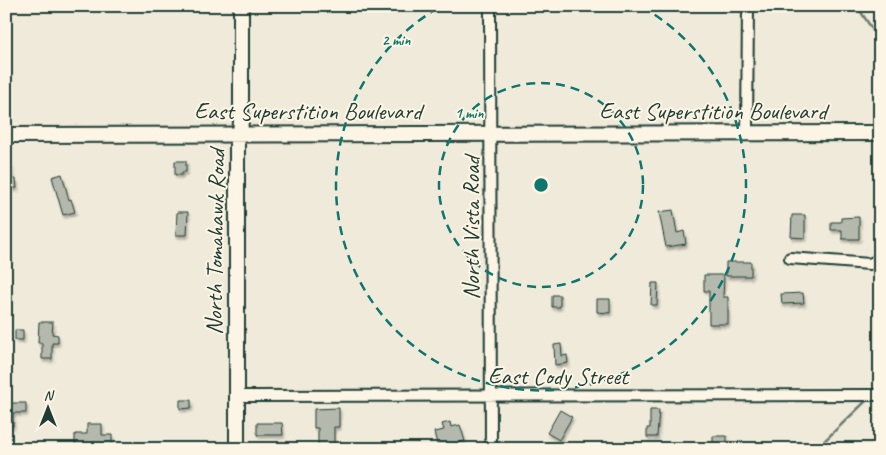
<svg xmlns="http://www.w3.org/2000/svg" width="886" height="455" font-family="Caveat,sans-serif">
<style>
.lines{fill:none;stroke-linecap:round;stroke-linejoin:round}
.stream{stroke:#6c7d71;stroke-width:2.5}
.building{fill:#b5b9ad;stroke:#1f3d34;filter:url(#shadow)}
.street-casing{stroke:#1f3d34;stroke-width:14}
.secondary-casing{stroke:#1f3d34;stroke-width:18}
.street{stroke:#fcf5e5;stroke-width:10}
.secondary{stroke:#fcf5e5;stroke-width:14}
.ring{fill:none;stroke:#0f766e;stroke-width:2.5;stroke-dasharray:9 6}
.labels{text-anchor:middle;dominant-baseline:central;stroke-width:4;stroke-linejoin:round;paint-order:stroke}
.street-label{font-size:24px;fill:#1f3d34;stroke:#fcf5e5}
.centre{fill:#0f766e;stroke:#fcf5e5;stroke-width:2.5}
.ring-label{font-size:15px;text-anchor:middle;font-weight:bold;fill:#0f766e;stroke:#fcf5e5;stroke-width:4;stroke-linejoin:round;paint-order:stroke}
</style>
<defs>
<filter id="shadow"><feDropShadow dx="1.5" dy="3" stdDeviation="1" flood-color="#0004"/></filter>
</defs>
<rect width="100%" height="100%" fill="#efeada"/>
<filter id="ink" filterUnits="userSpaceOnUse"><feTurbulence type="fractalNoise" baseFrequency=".02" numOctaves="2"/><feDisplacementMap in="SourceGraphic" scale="10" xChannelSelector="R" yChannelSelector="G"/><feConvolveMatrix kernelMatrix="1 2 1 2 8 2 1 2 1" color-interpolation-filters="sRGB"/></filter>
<g filter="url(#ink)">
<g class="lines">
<path class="stream" d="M 857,6 L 880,41
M 816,449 L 868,399"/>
</g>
<path class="building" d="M 175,161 L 186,161 L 186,172 L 182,172 L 182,175 L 175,175 Z
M 11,165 L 12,179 L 16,179 L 17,188 L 6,189 L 6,166 Z
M 62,174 L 69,200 L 71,199 L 75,212 L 63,215 L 52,177 Z
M 673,210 L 677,233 L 684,231 L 686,244 L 666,247 L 659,212 Z
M 177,212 L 188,212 L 187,235 L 176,235 Z
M 792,215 L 805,215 L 805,238 L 791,237 Z
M 859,217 L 859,239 L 842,239 L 842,230 L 831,230 L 831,222 L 841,222 L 841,218 Z
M 726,262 L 751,262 L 751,276 L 726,276 Z
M 704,275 L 724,275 L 723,297 L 728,297 L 728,324 L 709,324 L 709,291 L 704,291 Z
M 652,283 L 658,283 L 657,305 L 651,305 Z
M 803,293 L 804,303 L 782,304 L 781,294 Z
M 552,295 L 560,295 L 560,307 L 552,307 Z
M 597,299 L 610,299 L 610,313 L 597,312 Z
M 39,322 L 53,322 L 52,334 L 58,335 L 58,343 L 52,343 L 52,359 L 42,359 L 42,343 L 38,343 Z
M 15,330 L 23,330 L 23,340 L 15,340 Z
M 561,344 L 562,356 L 567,355 L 568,363 L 555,365 L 554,345 Z
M 180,400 L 191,400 L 191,408 L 180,409 Z
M 9,403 L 26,403 L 26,413 L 13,413 L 13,426 L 6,426 L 6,410 L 9,410 Z
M 339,408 L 339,427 L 334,427 L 334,449 L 318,449 L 318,428 L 314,428 L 314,409 Z
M 560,410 L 572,417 L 559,440 L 547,433 Z
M 650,410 L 659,410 L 657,437 L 647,437 L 647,428 L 650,428 Z
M 450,422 L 451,427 L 460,425 L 465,441 L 438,448 L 434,432 L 444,430 L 442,424 Z
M 257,423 L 282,423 L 283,435 L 257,435 Z
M 87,424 L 102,424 L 102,435 L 112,435 L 112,448 L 75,449 L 75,434 L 87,434 Z
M 713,436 L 727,436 L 727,449 L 713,449 Z"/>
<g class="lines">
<g class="street-casing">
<path id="street" d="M 490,6 L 491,449
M 747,133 L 748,6
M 790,258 L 870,264 L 880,259
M 236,396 L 880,395"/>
</g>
<g class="secondary-casing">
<path id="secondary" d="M 6,135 L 880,133
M 237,449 L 237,143 L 240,134 L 241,121 L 241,6"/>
</g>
<use href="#street" class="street"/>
<use href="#secondary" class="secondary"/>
</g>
</g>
<g class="ring">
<circle cx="541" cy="185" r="102"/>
<path d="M642 7A205 205 0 1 1 440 7"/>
</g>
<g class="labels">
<g class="street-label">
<text x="308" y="111">East Superstition Boulevard</text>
<text x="713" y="111">East Superstition Boulevard</text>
<text transform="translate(471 228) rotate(-90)">North Vista Road</text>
<text transform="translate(215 242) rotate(-89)">North Tomahawk Road</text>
<text x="558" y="376">East Cody Street</text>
</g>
</g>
<circle cx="541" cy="185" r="8" class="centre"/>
<g class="ring-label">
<text x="396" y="45">2 min</text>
<text x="469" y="118">1 min</text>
</g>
<rect width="886" height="455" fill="none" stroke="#fcf5e5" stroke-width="25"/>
<rect x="12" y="12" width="861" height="430" fill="none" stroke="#1f3d34" stroke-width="2" filter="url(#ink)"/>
<g transform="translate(48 408)" stroke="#fcf5e5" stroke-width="4" paint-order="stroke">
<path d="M0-4L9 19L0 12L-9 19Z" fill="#1f3d34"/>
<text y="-8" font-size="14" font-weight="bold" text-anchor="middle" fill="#1f3d34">N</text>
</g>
</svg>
